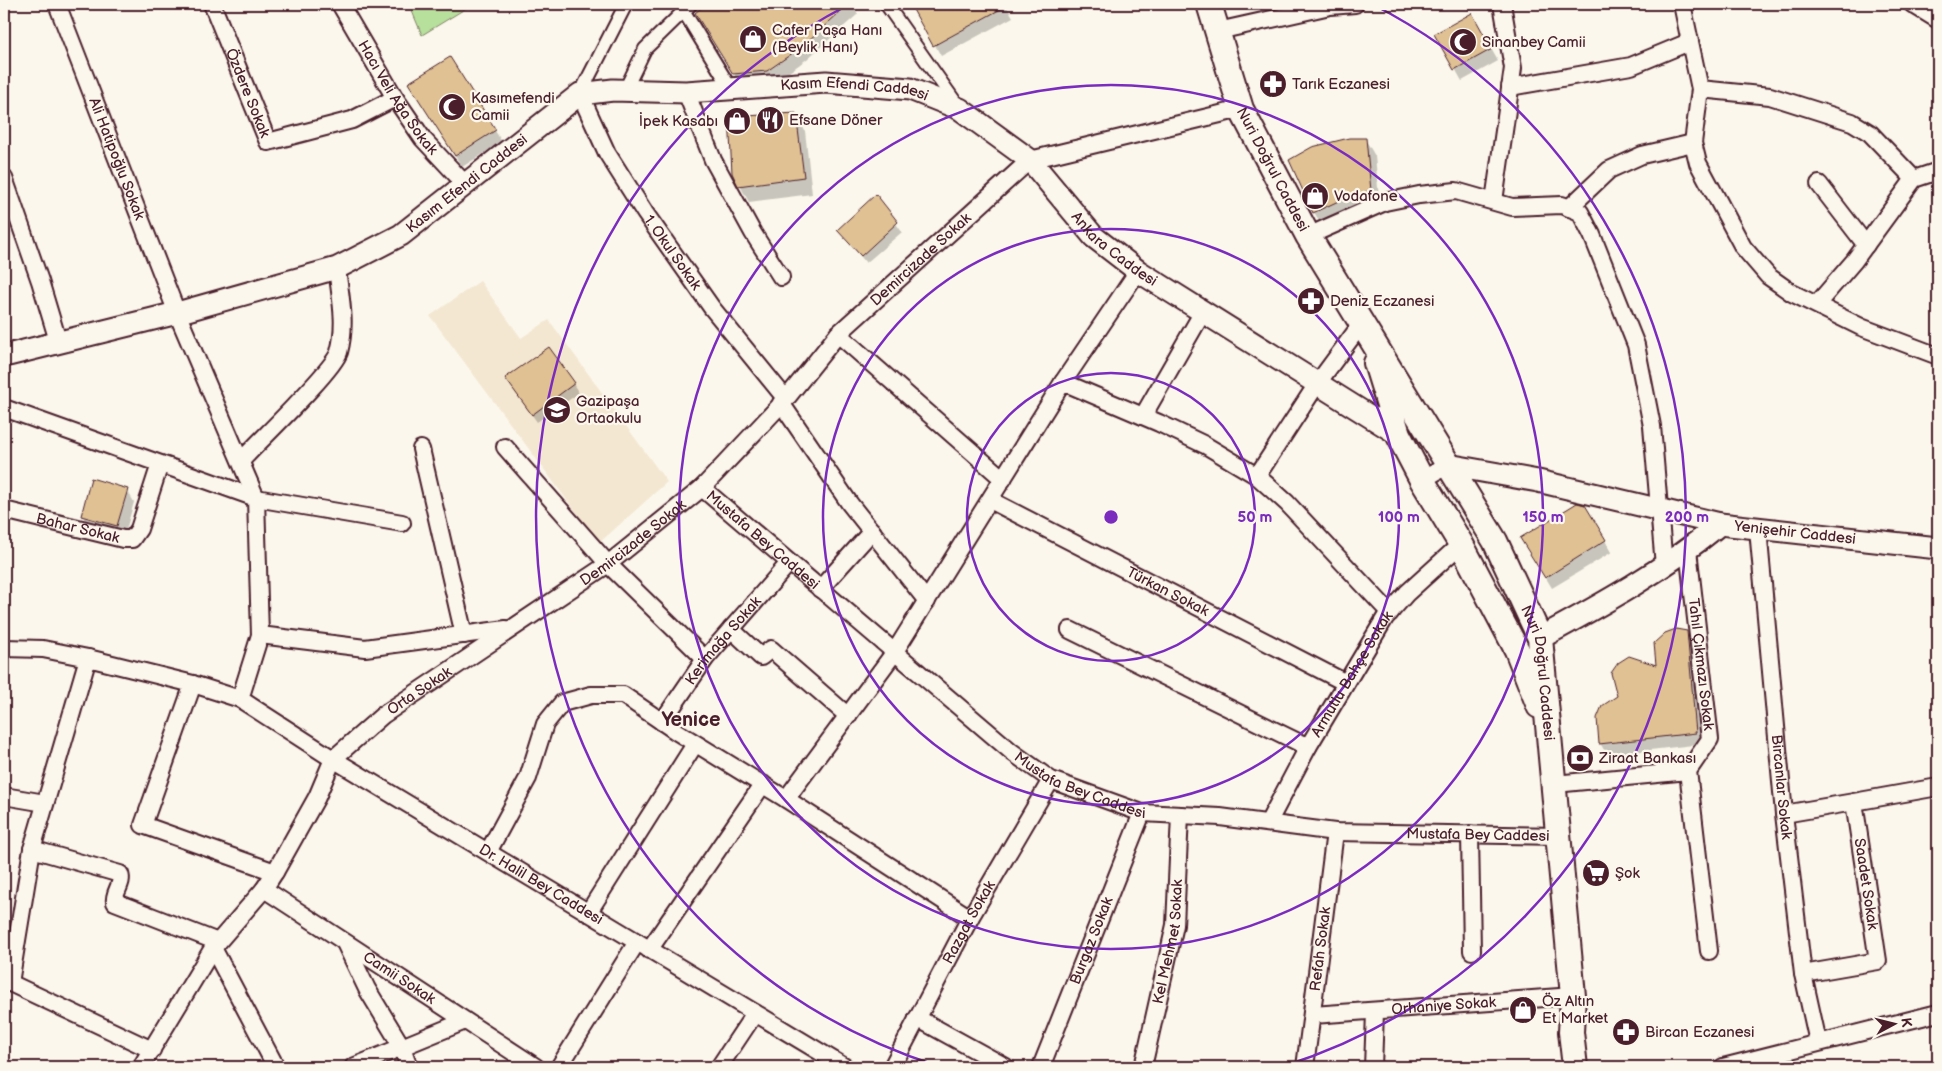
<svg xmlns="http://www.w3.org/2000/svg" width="1942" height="1071" font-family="'Balsamiq Sans',sans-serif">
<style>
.built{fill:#f3e7d1}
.green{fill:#b7e09c;stroke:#808064}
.shadow{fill:#0003}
.building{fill:#dfc193;stroke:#4a1f2b}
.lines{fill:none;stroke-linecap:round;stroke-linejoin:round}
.pedestrian-casing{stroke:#4a1f2b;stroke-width:16}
.minor-casing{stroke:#4a1f2b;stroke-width:20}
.tertiary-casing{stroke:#4a1f2b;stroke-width:25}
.secondary-casing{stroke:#4a1f2b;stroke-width:28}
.pedestrian{stroke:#fbf7ec;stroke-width:12}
.minor{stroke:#fbf7ec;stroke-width:16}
.tertiary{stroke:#fbf7ec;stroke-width:21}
.secondary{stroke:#fbf7ec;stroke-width:24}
.ring{fill:none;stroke:#7b2cbf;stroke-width:2.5}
.labels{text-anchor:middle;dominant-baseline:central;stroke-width:4.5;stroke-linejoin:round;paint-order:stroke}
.poi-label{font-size:15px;fill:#4a1f2b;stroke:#fbf7ec;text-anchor:start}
.street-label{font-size:15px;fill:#4a1f2b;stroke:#fbf7ec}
.district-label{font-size:20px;font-weight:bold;fill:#4a1f2b;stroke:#fbf7ec}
.centre{fill:#7b2cbf;stroke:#fbf7ec;stroke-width:2.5}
.ring-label{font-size:15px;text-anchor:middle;font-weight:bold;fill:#7b2cbf;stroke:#fbf7ec;stroke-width:4.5;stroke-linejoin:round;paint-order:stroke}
</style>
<rect width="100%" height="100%" fill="#fbf7ec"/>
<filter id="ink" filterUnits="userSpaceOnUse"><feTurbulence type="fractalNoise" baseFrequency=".02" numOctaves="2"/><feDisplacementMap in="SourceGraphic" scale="10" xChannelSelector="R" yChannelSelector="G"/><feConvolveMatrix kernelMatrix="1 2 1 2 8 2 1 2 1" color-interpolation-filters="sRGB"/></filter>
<g filter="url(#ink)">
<path class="built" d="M 480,281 L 521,338 L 549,320 L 667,482 L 599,543 L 430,316 Z"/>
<path class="green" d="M 409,4 L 473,4 L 422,35 Z"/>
<path class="shadow" d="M 708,4 L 852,4 L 858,14 L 807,59 L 774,83 L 741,85 L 697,13 Z
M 912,4 L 1005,4 L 1013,17 L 941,56 Z
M 1472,15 L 1498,61 L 1462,81 L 1436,35 Z
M 450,58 L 502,142 L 462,167 L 417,95 Z
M 796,114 L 805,131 L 812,194 L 749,202 L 733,173 Z
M 1365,139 L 1375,156 L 1380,208 L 1324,229 L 1314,212 Z
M 876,196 L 902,232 L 866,263 L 839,230 Z
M 549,348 L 579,393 L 537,422 L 512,387 Z
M 127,490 L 134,502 L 124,537 L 89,527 L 82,515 Z
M 1584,506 L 1612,552 L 1552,588 L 1529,550 Z
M 1686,633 L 1693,644 L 1702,744 L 1607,755 L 1600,743 L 1658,667 Z
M 1803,1062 L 1806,1067 L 1784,1067 Z"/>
<path class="building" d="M 706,4 L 849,4 L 800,48 L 767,71 L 733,74 L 695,13 Z
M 910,4 L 1010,4 L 933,46 Z
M 1472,13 L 1492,49 L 1454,70 L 1434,34 Z
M 450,57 L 496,130 L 455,156 L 408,83 Z
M 796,113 L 804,177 L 738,186 L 732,173 L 729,117 Z
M 1349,138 L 1366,138 L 1371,191 L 1347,197 L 1313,213 L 1289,160 L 1312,147 Z
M 876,194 L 898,222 L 861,256 L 837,230 Z
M 549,347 L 575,383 L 532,415 L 505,378 Z
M 91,478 L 128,489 L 117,526 L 81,516 Z
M 1577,503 L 1585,505 L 1606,540 L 1545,578 L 1520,538 Z
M 1676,629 L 1687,631 L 1696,733 L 1599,744 L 1597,718 L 1602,706 L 1617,696 L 1611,673 L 1618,663 L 1629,656 L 1656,665 L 1654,643 L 1665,633 Z"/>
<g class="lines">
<g class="pedestrian-casing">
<path id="pedestrian" d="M 886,4 L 958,106
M 683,10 L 731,89
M 625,90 L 645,49 L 691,4
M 580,94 L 626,4"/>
</g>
<g class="minor-casing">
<g id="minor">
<path id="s1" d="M 57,4 L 177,313 L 256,498 L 260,635 L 240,699"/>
<path id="s2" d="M 212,4 L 268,142 L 352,120 L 395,98"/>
<path id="s3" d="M 340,4 L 395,98 L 423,139 L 466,185"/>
<path d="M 1682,4 L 1700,89 L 1693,143 L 1698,163 L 1743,247 L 1768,276 L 1792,293 L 1861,327 L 1938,356"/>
<path d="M 1912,4 L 1938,20"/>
<path d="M 1218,31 L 1330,6 L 1355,4"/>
<path d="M 1510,87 L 1631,66 L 1689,42"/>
<path d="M 1700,89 L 1770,96 L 1852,122 L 1870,133 L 1914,179"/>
<path d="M 686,92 L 713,160 L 753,233 L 781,277"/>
<path id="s4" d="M 580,94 L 607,153 L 645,213 L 712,308 L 786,399"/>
<path d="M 4,178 L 40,281 L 58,341"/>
<path d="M 1819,184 L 1866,245"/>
<path d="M 1494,201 L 1513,68 L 1502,4"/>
<path d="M 1569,208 L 1609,170 L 1642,155 L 1693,143"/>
<path d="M 1308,236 L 1385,202 L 1419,195 L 1456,191 L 1512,207 L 1562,205 L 1580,212 L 1592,235 L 1636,345 L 1652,426 L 1664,566"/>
<path d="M 1817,304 L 1854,261 L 1914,179 L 1938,171"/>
<path d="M 838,334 L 1003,479"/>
<path d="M 1063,382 L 1159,423 L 1205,445 L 1257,476 L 1287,503 L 1390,613"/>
<path d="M 781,403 L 850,504 L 927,601"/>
<path d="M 4,408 L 256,498 L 402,523"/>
<path d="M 1143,416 L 1204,310"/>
<path d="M 505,447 L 608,564 L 705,659"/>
<path d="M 421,449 L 464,635"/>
<path d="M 241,461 C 259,441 333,371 339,352 C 347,323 340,296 337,268"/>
<path d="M 1257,476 L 1317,384 L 1362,323"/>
<path d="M 1422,480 L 1448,465"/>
<path id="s5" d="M 702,488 L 1012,752 L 1051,780 L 1142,813 L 1220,817 L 1335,832 L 1558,836"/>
<path id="s6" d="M 990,500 L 1346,683"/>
<path id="s7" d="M 4,510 L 123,539 L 132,539 L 139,529 L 160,464"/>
<path id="s8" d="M 1758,529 L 1784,814 L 1803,974 L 1818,1042"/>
<path id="s9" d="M 1688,550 L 1710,739 L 1688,771 L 1709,951"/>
<path d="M 820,589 L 872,531"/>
<path d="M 731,629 L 761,657 L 771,649 L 848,716"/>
<path d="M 1070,630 L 1308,747"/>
<path d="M 260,635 L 365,648 L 506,629"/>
<path id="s10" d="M 4,648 L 43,649 L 88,658 L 193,684 L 240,699 L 333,759 L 845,1067"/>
<path d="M 193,684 L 143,825 L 275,872"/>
<path id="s11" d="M 662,722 L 705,659 L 789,563"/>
<path d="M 1555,784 L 1688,771"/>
<path d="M 4,796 L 45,803"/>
<path d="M 786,799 L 894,653 L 1063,382 L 1138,271"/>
<path d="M 1854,802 L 1938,787"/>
<path id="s12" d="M 1784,814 L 1854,802 L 1878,961 L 1803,974"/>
<path id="s13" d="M 1268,823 L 1308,747 L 1385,618 L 1407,593 L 1461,544"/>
<path d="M 1470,834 L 1472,951"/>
<path d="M 32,849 L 120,874 C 124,884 113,892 115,902 L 218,942"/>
<path d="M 488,852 L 528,778 L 545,724 L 562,703 L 591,695 L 623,695 L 677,732 L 786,799 L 970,918"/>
<path id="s14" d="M 264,889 L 536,1067"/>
<path d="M 588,913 L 695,744"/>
<path d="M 345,943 L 367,989 L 402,1047 L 409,1067"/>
<path d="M 213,948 L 276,1067"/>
<path d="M 649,950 L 763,784"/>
<path d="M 4,983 L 10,983 L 152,1050"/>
<path d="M 10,983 L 32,849 L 88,658"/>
<path id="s15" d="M 1313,1015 L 1573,996"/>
<path d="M 917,1018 L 1006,1067"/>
<path id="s16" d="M 141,1067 L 213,948 L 264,889 L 275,872 L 317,797 L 333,759 L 383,715 L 608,564 L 702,488 L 786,399 L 838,334 L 1030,160 L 1241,109"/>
<path d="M 353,1067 L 465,1021"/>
<path d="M 559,1067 L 637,942"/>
<path d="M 719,1067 L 755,1013"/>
<path id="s17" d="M 892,1067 L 970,918 L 1051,780"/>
<path id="s18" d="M 1041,1067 L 1142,813"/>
<path id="s19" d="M 1143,1067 L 1175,925 L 1180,815"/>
<path id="s20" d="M 1305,1067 L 1335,832"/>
<path d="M 1373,1067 L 1375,1012"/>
<path d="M 1723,1067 L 1938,1013"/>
</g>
</g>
<g class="tertiary-casing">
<g id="tertiary">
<path id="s21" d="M 4,356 L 177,313 L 337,268 L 401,235 L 580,94 L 613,90 L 686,92 L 826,82 L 910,89 L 960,109 L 1030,160 L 1094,237 L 1138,271 L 1398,434"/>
<path id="s22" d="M 1448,465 L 1538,481 L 1720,524 L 1938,548"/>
<path d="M 1540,638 C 1603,604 1664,570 1720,524"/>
</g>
</g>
<g class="secondary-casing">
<g id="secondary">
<path id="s23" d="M 1209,4 L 1241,109 L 1308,236 L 1495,541 L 1540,638 L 1573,996 L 1571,1032 L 1575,1067"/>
<path d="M 1376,363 L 1398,434 L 1422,480 L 1461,544 L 1517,650 L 1539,706"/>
</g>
</g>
<use href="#pedestrian" class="pedestrian"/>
<use href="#minor" class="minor"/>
<use href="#tertiary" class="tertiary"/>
<use href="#secondary" class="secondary"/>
</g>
</g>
<g class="ring">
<circle cx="1111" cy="517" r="144"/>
<circle cx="1111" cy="517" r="288"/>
<circle cx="1111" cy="517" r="432"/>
<path d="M938 1066A576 576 0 0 1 850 4M1372 4A576 576 0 0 1 1284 1066"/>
</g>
<defs>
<g id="shop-disc" transform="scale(1.4375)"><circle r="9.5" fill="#4a1f2b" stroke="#fbf7ec"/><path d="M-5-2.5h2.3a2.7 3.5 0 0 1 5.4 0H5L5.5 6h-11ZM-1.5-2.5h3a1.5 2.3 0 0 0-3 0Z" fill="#fff"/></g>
<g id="mosque-disc" transform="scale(1.4375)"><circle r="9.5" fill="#4a1f2b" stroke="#fbf7ec"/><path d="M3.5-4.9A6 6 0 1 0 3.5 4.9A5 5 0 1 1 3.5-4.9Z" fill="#fff"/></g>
<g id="pharmacy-disc" transform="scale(1.4375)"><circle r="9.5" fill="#4a1f2b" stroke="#fbf7ec"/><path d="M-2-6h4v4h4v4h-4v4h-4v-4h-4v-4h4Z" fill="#fff"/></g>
<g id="restaurant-disc" transform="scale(1.4375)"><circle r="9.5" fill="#4a1f2b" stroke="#fbf7ec"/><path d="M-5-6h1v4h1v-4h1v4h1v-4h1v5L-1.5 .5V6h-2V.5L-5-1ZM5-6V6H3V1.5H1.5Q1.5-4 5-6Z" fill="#fff"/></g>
<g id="school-disc" transform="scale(1.4375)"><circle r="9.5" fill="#4a1f2b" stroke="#fbf7ec"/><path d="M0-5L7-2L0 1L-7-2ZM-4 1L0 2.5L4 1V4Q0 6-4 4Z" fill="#fff"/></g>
<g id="bank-disc" transform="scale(1.4375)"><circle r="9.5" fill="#4a1f2b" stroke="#fbf7ec"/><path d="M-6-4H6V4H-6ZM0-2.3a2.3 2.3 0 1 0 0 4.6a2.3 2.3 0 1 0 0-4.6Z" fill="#fff"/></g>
<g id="supermarket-disc" transform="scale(1.4375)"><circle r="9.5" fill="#4a1f2b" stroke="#fbf7ec"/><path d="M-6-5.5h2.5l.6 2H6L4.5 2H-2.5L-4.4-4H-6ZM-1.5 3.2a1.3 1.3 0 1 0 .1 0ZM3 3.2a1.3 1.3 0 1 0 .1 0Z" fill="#fff"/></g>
</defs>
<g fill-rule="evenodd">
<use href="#shop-disc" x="753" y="39"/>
<use href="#mosque-disc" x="1463" y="42"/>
<use href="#pharmacy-disc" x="1273" y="84"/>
<use href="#mosque-disc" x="452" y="107"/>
<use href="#restaurant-disc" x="770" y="120"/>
<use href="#shop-disc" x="737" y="121"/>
<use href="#shop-disc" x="1315" y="196"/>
<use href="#pharmacy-disc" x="1311" y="301"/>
<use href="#school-disc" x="557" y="410"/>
<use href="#bank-disc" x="1580" y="758"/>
<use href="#supermarket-disc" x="1596" y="873"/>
<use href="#shop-disc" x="1523" y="1010"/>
<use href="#pharmacy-disc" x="1626" y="1032"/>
</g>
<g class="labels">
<g class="poi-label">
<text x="772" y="30">Cafer Paşa Hanı<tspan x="772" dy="17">(Beylik Hanı)</tspan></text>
<text x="1482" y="42">Sinanbey Camii</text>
<text x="1292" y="84">Tarık Eczanesi</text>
<text x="471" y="98">Kasımefendi<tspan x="471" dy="17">Camii</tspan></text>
<text x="789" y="120">Efsane Döner</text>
<text x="718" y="121" text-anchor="end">İpek Kasabı</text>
<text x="1334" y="196">Vodafone</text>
<text x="1330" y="301">Deniz Eczanesi</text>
<text x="576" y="401">Gazipaşa<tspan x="576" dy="17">Ortaokulu</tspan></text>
<text x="1599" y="758">Ziraat Bankası</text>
<text x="1615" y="873">Şok</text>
<text x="1542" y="1001">Öz Altın<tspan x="1542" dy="17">Et Market</tspan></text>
<text x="1645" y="1032">Bircan Eczanesi</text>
</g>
<g class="street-label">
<text stroke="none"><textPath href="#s2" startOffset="96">Özdere Sokak</textPath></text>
<text stroke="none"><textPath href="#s21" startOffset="920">Kasım Efendi Caddesi</textPath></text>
<text stroke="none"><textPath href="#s3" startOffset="110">Hacı Veli Ağa Sokak</textPath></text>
<text stroke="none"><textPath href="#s1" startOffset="166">Ali Hatipoğlu Sokak</textPath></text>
<text stroke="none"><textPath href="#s23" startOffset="178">Nuri Doğrul Caddesi</textPath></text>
<text stroke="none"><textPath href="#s21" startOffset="500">Kasım Efendi Caddesi</textPath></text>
<text stroke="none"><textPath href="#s21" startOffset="1239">Ankara Caddesi</textPath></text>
<text stroke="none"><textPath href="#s4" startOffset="184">1. Okul Sokak</textPath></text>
<text stroke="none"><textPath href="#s16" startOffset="1140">Demircizade Sokak</textPath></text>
<text stroke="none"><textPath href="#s7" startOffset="76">Bahar Sokak</textPath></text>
<text stroke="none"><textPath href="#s22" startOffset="354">Yenişehir Caddesi</textPath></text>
<text stroke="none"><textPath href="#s5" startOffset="80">Mustafa Bey Caddesi</textPath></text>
<text stroke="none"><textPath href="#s16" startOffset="735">Demircizade Sokak</textPath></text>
<text stroke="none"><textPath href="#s6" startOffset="200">Türkan Sokak</textPath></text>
<text stroke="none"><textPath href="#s11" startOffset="102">Kerimağa Sokak</textPath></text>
<text stroke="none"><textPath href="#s23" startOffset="752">Nuri Doğrul Caddesi</textPath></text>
<text stroke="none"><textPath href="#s9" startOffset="115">Tahıl Çıkmazı Sokak</textPath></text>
<text stroke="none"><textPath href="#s13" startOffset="171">Armutlu Bahçe Sokak</textPath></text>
<text stroke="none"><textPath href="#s16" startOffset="475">Orta Sokak</textPath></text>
<text stroke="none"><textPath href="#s5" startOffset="484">Mustafa Bey Caddesi</textPath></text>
<text stroke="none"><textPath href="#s8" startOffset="259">Bircanlar Sokak</textPath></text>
<text stroke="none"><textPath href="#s5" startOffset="889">Mustafa Bey Caddesi</textPath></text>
<text stroke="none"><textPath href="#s12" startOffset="154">Saadet Sokak</textPath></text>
<text stroke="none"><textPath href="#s10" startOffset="596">Dr. Halil Bey Caddesi</textPath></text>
<text stroke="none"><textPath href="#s17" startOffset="164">Razgat Sokak</textPath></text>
<text stroke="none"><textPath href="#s18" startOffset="136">Burgaz Sokak</textPath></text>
<text stroke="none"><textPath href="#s19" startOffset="128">Kel Mehmet Sokak</textPath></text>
<text stroke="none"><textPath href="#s20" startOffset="119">Refah Sokak</textPath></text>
<text stroke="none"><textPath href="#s14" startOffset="162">Camii Sokak</textPath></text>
<text stroke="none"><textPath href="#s15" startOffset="131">Orhaniye Sokak</textPath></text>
</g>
<g class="district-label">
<text x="691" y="720">Yenice</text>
</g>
</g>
<circle cx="1111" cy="517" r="8" class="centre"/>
<g class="ring-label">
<text x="1255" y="522">50 m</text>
<text x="1399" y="522">100 m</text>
<text x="1543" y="522">150 m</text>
<text x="1687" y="522">200 m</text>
</g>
<rect width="1942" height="1071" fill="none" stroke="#fbf7ec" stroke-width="20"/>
<rect x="10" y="10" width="1922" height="1051" fill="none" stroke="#4a1f2b" stroke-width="2" filter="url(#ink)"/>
<g transform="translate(1894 1024) rotate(83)" stroke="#fbf7ec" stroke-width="4" paint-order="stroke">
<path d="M0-4L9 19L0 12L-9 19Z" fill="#4a1f2b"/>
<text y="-8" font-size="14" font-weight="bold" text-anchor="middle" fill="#4a1f2b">K</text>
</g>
</svg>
